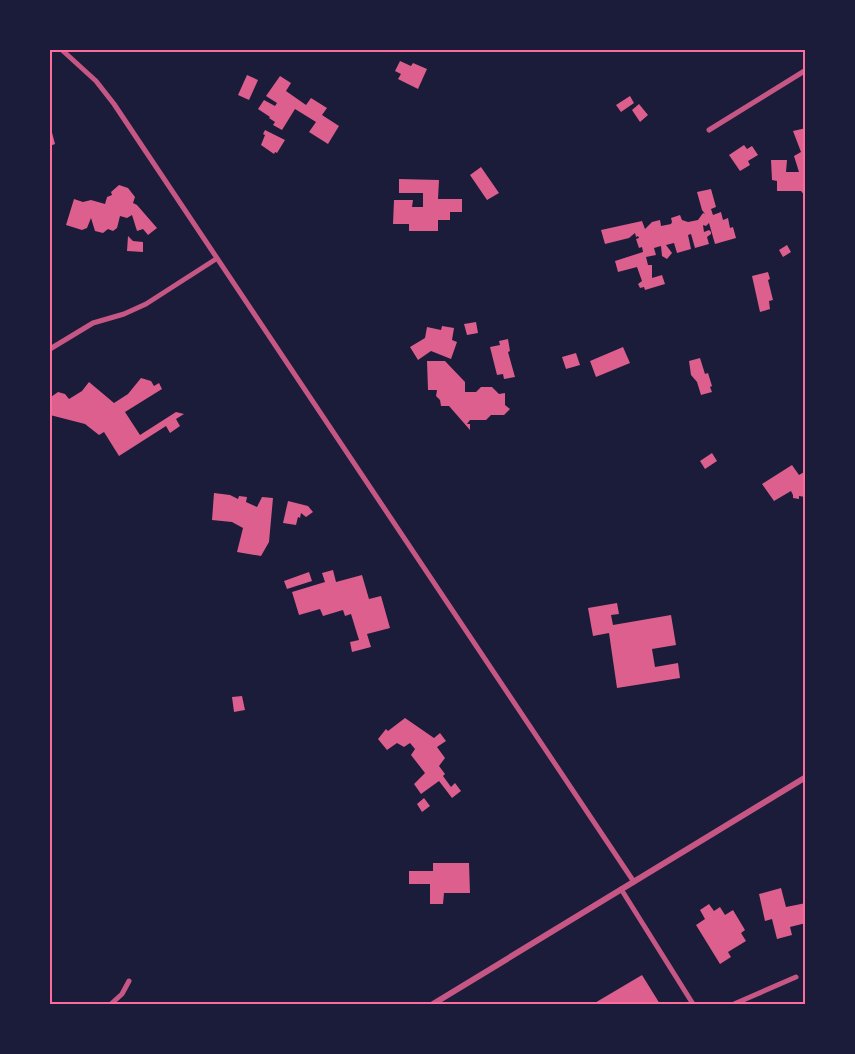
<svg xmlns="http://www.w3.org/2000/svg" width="855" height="1054" font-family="'Titillium Web',sans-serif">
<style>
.building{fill:#dd5f8e}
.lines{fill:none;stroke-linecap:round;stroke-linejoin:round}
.minor{stroke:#c65784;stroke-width:5}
.tertiary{stroke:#c65784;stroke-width:6}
.neatline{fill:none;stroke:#ff6b9d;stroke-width:2}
</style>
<rect width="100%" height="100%" fill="#1b1b3a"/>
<path class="building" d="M 400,61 L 411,66 L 413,63 L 427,69 L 418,89 L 398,79 L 401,74 L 395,71 Z
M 247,75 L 258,80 L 249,100 L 238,95 Z
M 280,76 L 291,83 L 286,91 L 306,105 L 311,98 L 327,108 L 322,115 L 339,126 L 328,144 L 309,132 L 316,122 L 295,109 L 282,130 L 273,125 L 275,122 L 269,118 L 270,117 L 258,109 L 264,100 L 275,106 L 277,103 L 266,96 Z
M 630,96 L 634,103 L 621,112 L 616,105 Z
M 639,104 L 648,115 L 640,122 L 632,110 Z
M 50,125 L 55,144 L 50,146 Z
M 806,128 L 806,197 L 801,191 L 777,191 L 777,181 L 772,180 L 771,160 L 787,160 L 786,172 L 799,172 L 794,156 L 801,152 L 793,131 Z
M 265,130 L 285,140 L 277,153 L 275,152 L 274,154 L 261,145 L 265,135 L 263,134 Z
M 744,145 L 747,149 L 752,146 L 758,155 L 748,161 L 750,165 L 740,171 L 729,155 Z
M 481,167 L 499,193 L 487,200 L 470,175 Z
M 399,179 L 439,180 L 438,199 L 462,199 L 462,212 L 450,212 L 450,220 L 438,220 L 438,231 L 409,231 L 409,224 L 393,224 L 394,200 L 413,200 L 412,207 L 423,207 L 423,193 L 399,193 Z
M 119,185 L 128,188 L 135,197 L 133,203 L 137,205 L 157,228 L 148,235 L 143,229 L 137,231 L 132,215 L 127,218 L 120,216 L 117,228 L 113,231 L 108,229 L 103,233 L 95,231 L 91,218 L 87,228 L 82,230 L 66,225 L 74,199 L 83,202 L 91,200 L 105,204 L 107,197 L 112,195 L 111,192 Z
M 711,189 L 716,207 L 711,209 L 713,215 L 721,212 L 723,220 L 728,218 L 730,228 L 733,227 L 736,238 L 715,244 L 709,223 L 706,226 L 703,225 L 704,232 L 709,230 L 711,232 L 711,234 L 707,237 L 709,244 L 695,248 L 691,234 L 688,235 L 691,249 L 677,253 L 674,243 L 666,245 L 672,253 L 667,259 L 662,256 L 661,246 L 654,248 L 656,255 L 646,257 L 648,265 L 652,265 L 652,278 L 662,275 L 665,284 L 645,290 L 644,287 L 640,288 L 638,284 L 642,281 L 637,267 L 618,272 L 615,261 L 643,252 L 642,247 L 639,248 L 636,239 L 639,238 L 638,236 L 636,237 L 635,233 L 629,238 L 605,244 L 601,230 L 642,221 L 645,229 L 652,222 L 660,220 L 661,226 L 671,224 L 672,222 L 671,218 L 680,215 L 682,220 L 688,222 L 698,220 L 703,213 L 705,214 L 702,210 L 697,192 Z
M 128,236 L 133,241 L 143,242 L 143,252 L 127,251 Z
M 787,245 L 791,252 L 783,257 L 779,250 Z
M 768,272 L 770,279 L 768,280 L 773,300 L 769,301 L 770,309 L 760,312 L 752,276 Z
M 476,322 L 478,333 L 467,335 L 464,324 Z
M 442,326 L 454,328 L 452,340 L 457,342 L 451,359 L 431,351 L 418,360 L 410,347 L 425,338 L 427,327 L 441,330 Z
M 508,339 L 510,351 L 508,352 L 515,377 L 504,379 L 503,374 L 497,375 L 490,347 L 500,345 L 499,341 Z
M 623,347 L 630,363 L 596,377 L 590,361 Z
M 576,353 L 580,365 L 566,369 L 562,357 Z
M 700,358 L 705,374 L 708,373 L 712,386 L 710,387 L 712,392 L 701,395 L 697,382 L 691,375 L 689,361 Z
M 427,361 L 445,361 L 465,382 L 465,392 L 476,392 L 481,387 L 492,387 L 499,394 L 505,393 L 505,405 L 510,409 L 504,415 L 491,415 L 486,420 L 470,420 L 467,424 L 470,424 L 470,430 L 449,406 L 441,406 L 440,400 L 436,396 L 437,390 L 428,390 Z
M 141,378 L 151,381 L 154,386 L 159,383 L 162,389 L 125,412 L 140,435 L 176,412 L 184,414 L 176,419 L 180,426 L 170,433 L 166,426 L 119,456 L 104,432 L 99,435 L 85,424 L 50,415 L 50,400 L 51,397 L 58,392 L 65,394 L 69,399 L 82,391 L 89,382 L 114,403 L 128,394 Z
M 712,453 L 717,461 L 705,469 L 700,461 Z
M 792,465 L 799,475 L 806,471 L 806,497 L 799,496 L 799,499 L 793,498 L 793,495 L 791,491 L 774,501 L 762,484 Z
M 214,493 L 230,495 L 238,499 L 239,496 L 247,497 L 246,502 L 257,507 L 262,497 L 273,498 L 269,542 L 261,556 L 237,552 L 243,528 L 232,522 L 212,520 Z
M 288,501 L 308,506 L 313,512 L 306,517 L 301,513 L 300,518 L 298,517 L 296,525 L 283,523 Z
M 333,570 L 336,582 L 362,575 L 369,599 L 381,596 L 390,628 L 367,634 L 371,647 L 352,652 L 350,642 L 359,640 L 351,614 L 345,616 L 343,610 L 323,616 L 320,609 L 299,615 L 292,592 L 325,582 L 322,573 Z
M 309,572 L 312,581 L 287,589 L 284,581 Z
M 617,603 L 619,614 L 611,615 L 613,625 L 671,615 L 676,645 L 652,649 L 655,667 L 678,663 L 680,678 L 617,688 L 609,633 L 593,636 L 588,608 Z
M 242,696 L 245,710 L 234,712 L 232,697 Z
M 405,718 L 434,738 L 440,733 L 446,741 L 437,747 L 445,758 L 439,766 L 445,774 L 443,776 L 451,787 L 455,783 L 461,791 L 452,798 L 439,781 L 421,794 L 414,784 L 425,773 L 411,755 L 415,749 L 410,743 L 404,747 L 397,743 L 387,750 L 378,739 L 386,729 L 388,731 Z
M 424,798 L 430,806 L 422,812 L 417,804 Z
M 433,863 L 469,863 L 470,893 L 444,893 L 443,904 L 430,904 L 430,884 L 409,884 L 409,871 L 433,871 Z
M 781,888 L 786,907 L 806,903 L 806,923 L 790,927 L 792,935 L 777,939 L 772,919 L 765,921 L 759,894 Z
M 709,904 L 714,911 L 720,907 L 725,915 L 733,910 L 745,930 L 741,933 L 746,941 L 728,952 L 731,957 L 720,964 L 696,925 L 705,919 L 700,910 Z
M 642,975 L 660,1004 L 593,1004 Z"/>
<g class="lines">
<path class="minor" d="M 62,50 L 96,81 L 114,104 L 634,882
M 709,130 L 806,70
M 50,349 L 93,323 L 124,314 L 146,304 L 216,259
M 621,889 L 693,1004
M 111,1004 L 122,994 L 129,981
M 734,1004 L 796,977"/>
<path class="tertiary" d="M 433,1004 L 806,777"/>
</g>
<rect width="855" height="1054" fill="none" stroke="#1b1b3a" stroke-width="102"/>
<rect x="51" y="51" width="753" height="952" class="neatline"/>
</svg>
